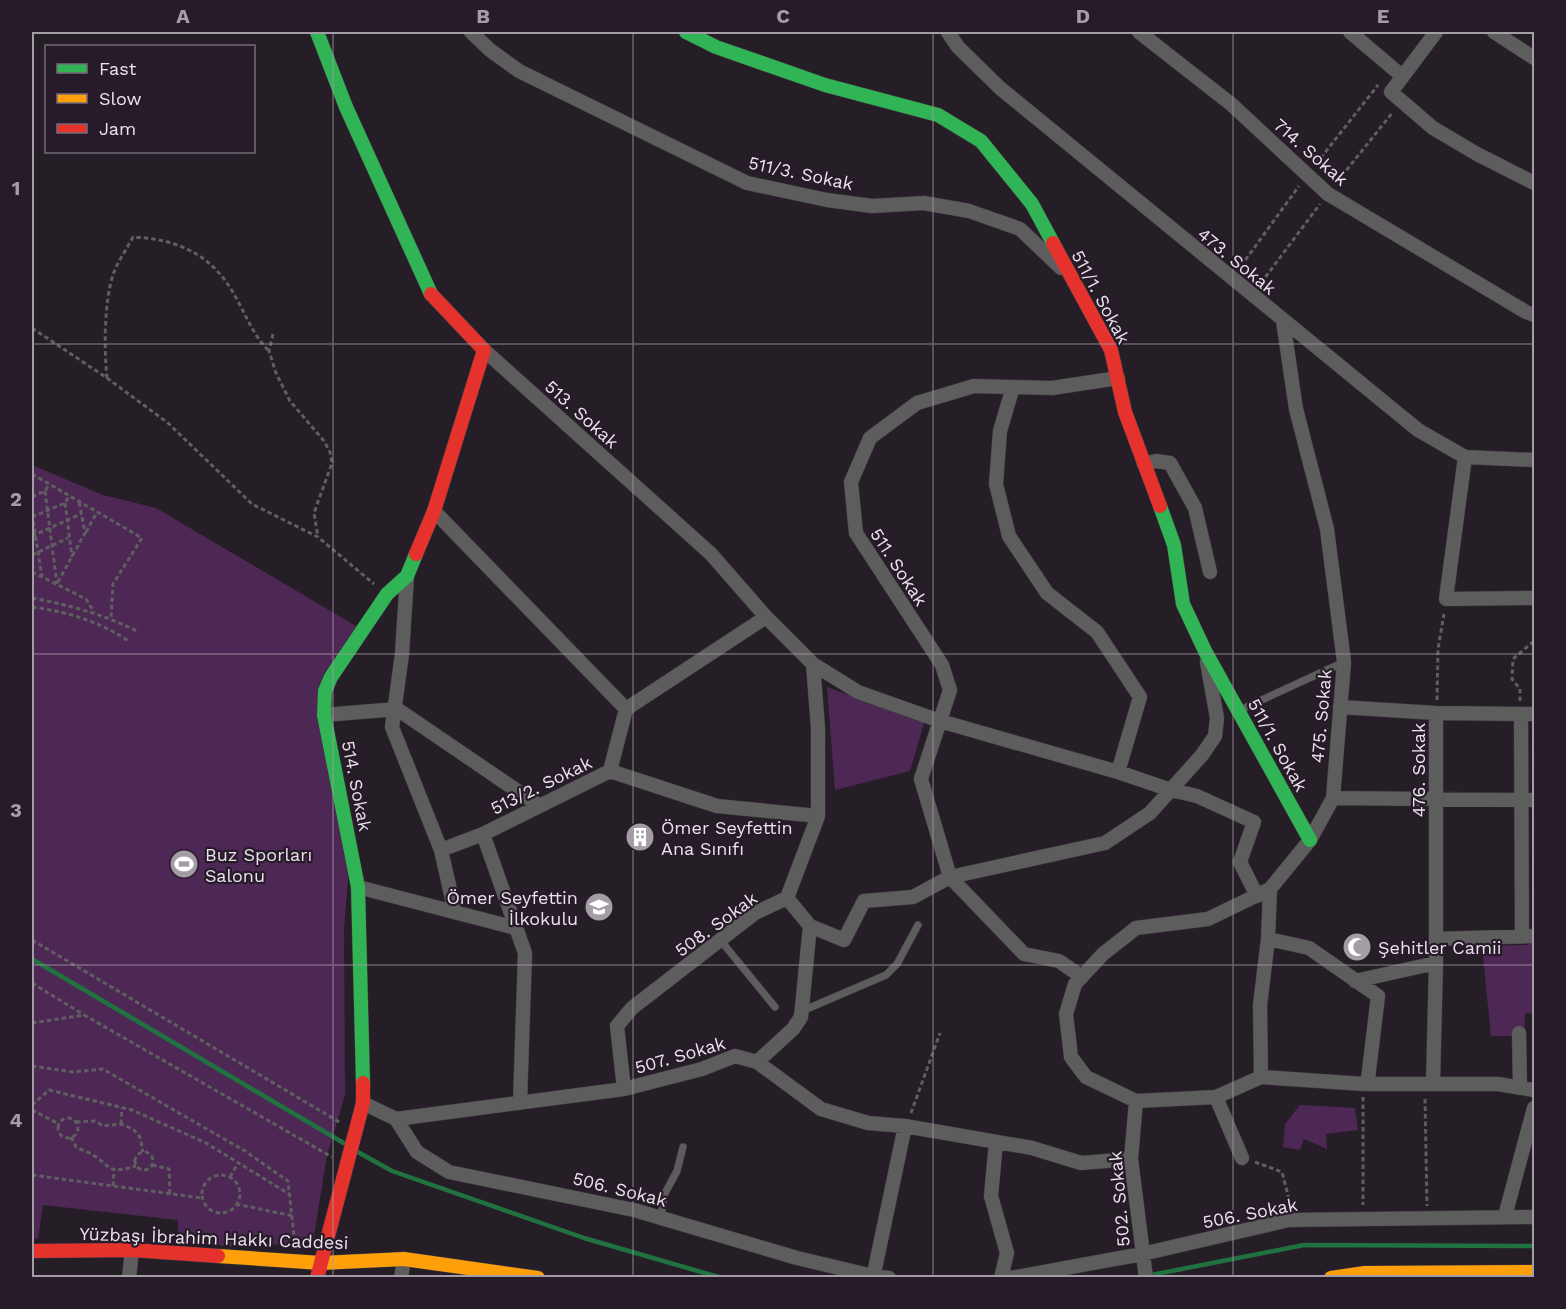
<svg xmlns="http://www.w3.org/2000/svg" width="1566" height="1309" font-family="'Work Sans',sans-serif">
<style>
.green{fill:#4e2855}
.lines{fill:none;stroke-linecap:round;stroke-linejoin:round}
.stream{stroke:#207341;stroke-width:4.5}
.lane-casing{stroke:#403a41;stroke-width:8}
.street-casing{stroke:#403a41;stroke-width:15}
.fast-casing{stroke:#403a41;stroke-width:15}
.slow-casing{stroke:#403a41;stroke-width:15}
.jam-casing{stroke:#403a41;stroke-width:15}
.path{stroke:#5f5e60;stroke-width:3;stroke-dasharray:4.5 3;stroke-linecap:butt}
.lane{stroke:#5c5d5c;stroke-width:7}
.street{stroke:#5c5d5c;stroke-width:14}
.fast{stroke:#30b455;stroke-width:14}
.slow{stroke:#ff9f0a;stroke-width:14}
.jam{stroke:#e5322d;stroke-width:14}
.grid{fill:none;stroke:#a59da6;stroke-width:1.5;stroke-opacity:0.55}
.labels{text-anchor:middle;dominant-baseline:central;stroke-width:4.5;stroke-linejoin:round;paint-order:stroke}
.street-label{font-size:18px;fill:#eae2eb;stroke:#271b29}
.poi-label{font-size:18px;fill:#eae2eb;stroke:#271b29;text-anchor:start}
.neatline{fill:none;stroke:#a59da6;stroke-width:2}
.grid-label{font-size:20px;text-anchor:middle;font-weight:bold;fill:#a59da6}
</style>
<rect width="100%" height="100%" fill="#251e26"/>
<path class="green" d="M 32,465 L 103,495 L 156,508 L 361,629 L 324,673 L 349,866 L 344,930 L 345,1095 L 327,1155 L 313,1242 L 239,1247 L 178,1242 L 178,1220 L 43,1205 L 38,1239 L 32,1238 Z
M 827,687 L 924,723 L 910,771 L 835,790 Z
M 1528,942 L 1534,942 L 1534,1014 L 1525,1013 L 1524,1036 L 1491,1036 L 1482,946 L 1528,945 Z
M 1300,1105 L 1355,1108 L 1358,1130 L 1326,1134 L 1327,1149 L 1304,1139 L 1300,1150 L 1283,1147 L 1285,1124 Z"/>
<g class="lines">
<path class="stream" d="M 32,959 L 347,1145
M 356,1151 L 392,1171 L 584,1238 L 722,1278
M 1136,1278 L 1304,1245 L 1534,1246"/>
<g class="lane-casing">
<path id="lane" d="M 1240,710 L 1344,662
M 721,941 L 775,1007
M 802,1011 L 886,975 L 897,964 L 918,925
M 661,1217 L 664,1195 L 677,1171 L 683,1147"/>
</g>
<g class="street-casing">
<path id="street" d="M 471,32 L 490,50 L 519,71 L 747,183 L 827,200 L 872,206 L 924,203 L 969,211 L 1020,229 L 1061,268
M 948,32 L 958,47 L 1000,88 L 1418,430 L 1465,457 L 1534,460
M 1139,32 L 1231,104 L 1328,194 L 1526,312 L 1534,315
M 1350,32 L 1402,76
M 1436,32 L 1391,92 L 1433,128 L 1477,154 L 1534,183
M 1494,32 L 1534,58
M 484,350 L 711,554 L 766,617 L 813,664 L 858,692 L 940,721 L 1118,772 L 1171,790 L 1197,796 L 1254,822 L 1240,862 L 1257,896
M 1013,387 L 1000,431 L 996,484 L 1009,536 L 1047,593 L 1097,632 L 1140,697 L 1118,772
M 1465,457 L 1446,599 L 1534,598
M 1144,464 L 1156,461 L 1170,463 L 1195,508 L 1210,572
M 434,511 L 626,709
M 407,576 L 402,654 L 392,727 L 441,850 L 455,912
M 1340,707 L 1436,713 L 1534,714
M 1521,714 L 1522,936
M 324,715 L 397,709 L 538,805
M 610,771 L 717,806 L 818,816
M 1333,798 L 1534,800
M 483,834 L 525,953 L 520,1103
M 441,850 L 483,834 L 610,771 L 626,709 L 766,617
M 358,887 L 516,928
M 1270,889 L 1208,919 L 1136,928 L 1103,954 L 1075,984 L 1066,1014 L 1071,1057 L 1086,1077 L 1136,1101 L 1216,1097 L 1261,1077 L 1364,1084 L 1498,1084 L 1534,1090
M 787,898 L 810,926
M 1268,939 L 1309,948 L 1378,996 L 1368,1079 L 1364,1084
M 1436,939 L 1534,936
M 1082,977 L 1059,961 L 1024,954 L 950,877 L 921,779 L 950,690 L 942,665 L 856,533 L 851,482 L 870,438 L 917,403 L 974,386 L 1052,388 L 1118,378
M 1355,981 L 1436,963
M 1519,1033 L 1520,1088
M 757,1062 L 821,1109 L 868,1123 L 905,1126 L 1032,1148 L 1081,1163 L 1131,1159
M 1261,1077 L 1260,1005 L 1268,939 L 1270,889 L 1310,840 L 1333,798 L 1344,662 L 1327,529 L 1296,409 L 1283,321
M 1433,1084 L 1436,963 L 1436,713
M 624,1089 L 617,1026 L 632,1008 L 755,913 L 787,898 L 818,816 L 818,728 L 813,664
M 1216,1097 L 1242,1158
M 1136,1101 L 1131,1159 L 1146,1278
M 363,1103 L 396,1119 L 417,1152 L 449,1172 L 634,1210 L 797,1258 L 873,1276 L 889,1278
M 396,1119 L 624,1089 L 702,1069 L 735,1056 L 757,1062 L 793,1029 L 801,1017 L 810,926 L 844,940 L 864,901 L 913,897 L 950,877 L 1105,843 L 1150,813 L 1202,755 L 1215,736 L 1217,718 L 1207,662
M 996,1142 L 991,1196 L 1007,1253 L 1001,1278
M 1505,1216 L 1534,1108
M 129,1278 L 132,1250
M 401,1278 L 404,1259
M 873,1278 L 905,1126
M 1011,1278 L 1142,1254 L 1289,1220 L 1534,1217"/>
</g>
<g class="fast-casing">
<path id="fast" d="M 317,32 L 346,107 L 431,294
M 686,32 L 716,47 L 825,85 L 938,115 L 981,141 L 1032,204 L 1053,243
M 1160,506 L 1174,545 L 1183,604 L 1205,651 L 1310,840
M 363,1083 L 358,887 L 324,715 L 325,691 L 331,677 L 387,594 L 407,576 L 416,554"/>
</g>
<g class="slow-casing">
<path id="slow" d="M 218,1256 L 321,1263 L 404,1259 L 538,1278
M 1331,1278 L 1365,1273 L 1534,1272"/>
</g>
<g class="jam-casing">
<path id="jam" d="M 1053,243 L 1111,350 L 1125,412 L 1160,506
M 416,554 L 434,511 L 484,350 L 431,294
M 32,1251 L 132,1250 L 218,1256
M 317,1278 L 363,1103 L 363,1083"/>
</g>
<path class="path" d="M 1316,164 L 1378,85
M 1337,182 L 1393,112
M 1241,266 L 1299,186
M 1261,283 L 1320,204
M 32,328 L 107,378 L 168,423 L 252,504 L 318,537 L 374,584
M 273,334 L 269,351 L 276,373 L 290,401 L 324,441 L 330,452 L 332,463 L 314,513 L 318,537
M 107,378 C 104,350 104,302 113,275 C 117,262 127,249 133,237 C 178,239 213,255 235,296 C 246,315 253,335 269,351
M 32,474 L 142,538 L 113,584 L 111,618
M 45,491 L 57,584
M 32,497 L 45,491 L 49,485
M 65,503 L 72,557
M 32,514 L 42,577
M 32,517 L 65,503 L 69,496
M 86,532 L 97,512
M 32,536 L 81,514
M 32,555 L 68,538
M 32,572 L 86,599 L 94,612
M 58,582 L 85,533 L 79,501
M 32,598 C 70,605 105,615 139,632
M 32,607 C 68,612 99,621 130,642
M 1437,700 L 1438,649 L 1444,614
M 1520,701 L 1520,689 L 1512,679 L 1513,659 L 1534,641
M 32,940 L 341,1123
M 32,983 L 84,1015
M 32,1023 L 84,1015 L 332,1157
M 32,1066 L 73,1072 L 103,1069 L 245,1151 L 288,1181 L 295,1245
M 1363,1097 L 1363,1205
M 1425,1099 L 1427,1206
M 32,1105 L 49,1090 L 132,1110 L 206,1143 L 289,1194
M 32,1110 L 59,1124
M 911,1113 L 940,1033
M58 1128a10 10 0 1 1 20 0a10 10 0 1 1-20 0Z
M 76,1122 L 95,1121 L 103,1126 L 121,1124 L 133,1129 L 140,1137 L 143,1152
M 121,1124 L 122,1108
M 71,1137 L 76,1147 C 81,1150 89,1152 93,1155 C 114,1169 108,1174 136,1166
M135 1161a9 9 0 1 1 18 0a9 9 0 1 1-18 0Z
M 1255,1162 L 1282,1172 L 1291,1207
M 152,1165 L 169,1169 L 170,1194
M 32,1175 L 202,1198
M202 1194a19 19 0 1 1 38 0a19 19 0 1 1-38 0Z
M 230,1177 L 238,1163
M 113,1186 L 114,1170
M 236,1204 L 293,1216"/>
<use href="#lane" class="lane"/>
<use href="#street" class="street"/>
<use href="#fast" class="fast"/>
<use href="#slow" class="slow"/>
<use href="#jam" class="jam"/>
</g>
<path class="grid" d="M 333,32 L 333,1278M 633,32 L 633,1278M 933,32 L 933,1278M 1233,32 L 1233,1278M 32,344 L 1534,344M 32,654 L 1534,654M 32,965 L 1534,965"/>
<defs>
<g id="building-disc" transform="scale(1.5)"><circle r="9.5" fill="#a59da6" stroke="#271b29"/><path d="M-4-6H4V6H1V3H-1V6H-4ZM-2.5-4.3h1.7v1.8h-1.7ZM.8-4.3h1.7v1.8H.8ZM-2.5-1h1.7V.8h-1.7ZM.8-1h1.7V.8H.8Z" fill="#fff"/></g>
<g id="stadium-disc" transform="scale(1.5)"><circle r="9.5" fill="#a59da6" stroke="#271b29"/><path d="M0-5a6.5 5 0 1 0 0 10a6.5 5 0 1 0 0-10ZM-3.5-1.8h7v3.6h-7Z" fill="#fff"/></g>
<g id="school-disc" transform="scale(1.5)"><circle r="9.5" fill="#a59da6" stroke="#271b29"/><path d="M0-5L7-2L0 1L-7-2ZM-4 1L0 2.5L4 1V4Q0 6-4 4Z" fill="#fff"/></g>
<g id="mosque-disc" transform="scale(1.5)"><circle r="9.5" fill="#a59da6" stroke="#271b29"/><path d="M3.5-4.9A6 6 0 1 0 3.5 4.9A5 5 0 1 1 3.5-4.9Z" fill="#fff"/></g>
</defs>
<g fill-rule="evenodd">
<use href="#building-disc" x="640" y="837"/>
<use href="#stadium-disc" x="184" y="864"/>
<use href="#school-disc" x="599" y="907"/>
<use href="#mosque-disc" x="1357" y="947"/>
</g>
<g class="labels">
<g class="street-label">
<text transform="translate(1311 152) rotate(41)">714. Sokak</text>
<text transform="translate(801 173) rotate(12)">511/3. Sokak</text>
<text transform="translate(1237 261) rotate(39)">473. Sokak</text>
<text transform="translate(1101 297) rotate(62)">511/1. Sokak</text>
<text transform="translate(582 414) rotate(42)">513. Sokak</text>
<text transform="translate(899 567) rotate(57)">511. Sokak</text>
<text transform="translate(1321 716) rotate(-85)">475. Sokak</text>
<text transform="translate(1278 745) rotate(61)">511/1. Sokak</text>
<text transform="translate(1418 770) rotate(-90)">476. Sokak</text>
<text transform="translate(541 785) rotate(-26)">513/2. Sokak</text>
<text transform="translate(357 786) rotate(79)">514. Sokak</text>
<text transform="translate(716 924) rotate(-36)">508. Sokak</text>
<text transform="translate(680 1055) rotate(-16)">507. Sokak</text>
<text transform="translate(620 1189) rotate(14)">506. Sokak</text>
<text transform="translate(1119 1199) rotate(-95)">502. Sokak</text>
<text transform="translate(1250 1213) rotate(-11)">506. Sokak</text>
<text transform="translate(214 1238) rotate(2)">Yüzbaşı İbrahim Hakkı Caddesi</text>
</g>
<g class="poi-label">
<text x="661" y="827">Ömer Seyfettin<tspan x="661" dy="21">Ana Sınıfı</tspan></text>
<text x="205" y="854">Buz Sporları<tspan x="205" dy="21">Salonu</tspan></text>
<text x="578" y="897" text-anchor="end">Ömer Seyfettin<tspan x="578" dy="21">İlkokulu</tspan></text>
<text x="1378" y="947">Şehitler Camii</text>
</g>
</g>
<rect width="1566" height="1309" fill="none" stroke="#271b29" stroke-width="66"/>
<rect x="45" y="45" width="210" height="108" fill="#271b29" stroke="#756b77" stroke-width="1.5"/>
<rect x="57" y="64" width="30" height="9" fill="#30b455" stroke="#756b77" stroke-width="1.5"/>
<text x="99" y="75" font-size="18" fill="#eae2eb">Fast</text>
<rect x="57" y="94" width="30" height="9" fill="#ff9f0a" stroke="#756b77" stroke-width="1.5"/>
<text x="99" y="105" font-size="18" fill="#eae2eb">Slow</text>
<rect x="57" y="124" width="30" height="9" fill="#e5322d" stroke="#756b77" stroke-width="1.5"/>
<text x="99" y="135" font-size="18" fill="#eae2eb">Jam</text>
<rect x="33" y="33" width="1500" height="1243" class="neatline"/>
<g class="grid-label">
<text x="183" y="23">A</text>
<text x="483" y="23">B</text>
<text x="783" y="23">C</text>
<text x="1083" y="23">D</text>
<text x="1383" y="23">E</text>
<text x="16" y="195">1</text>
<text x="16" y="506">2</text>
<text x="16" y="817">3</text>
<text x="16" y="1127">4</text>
</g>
</svg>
